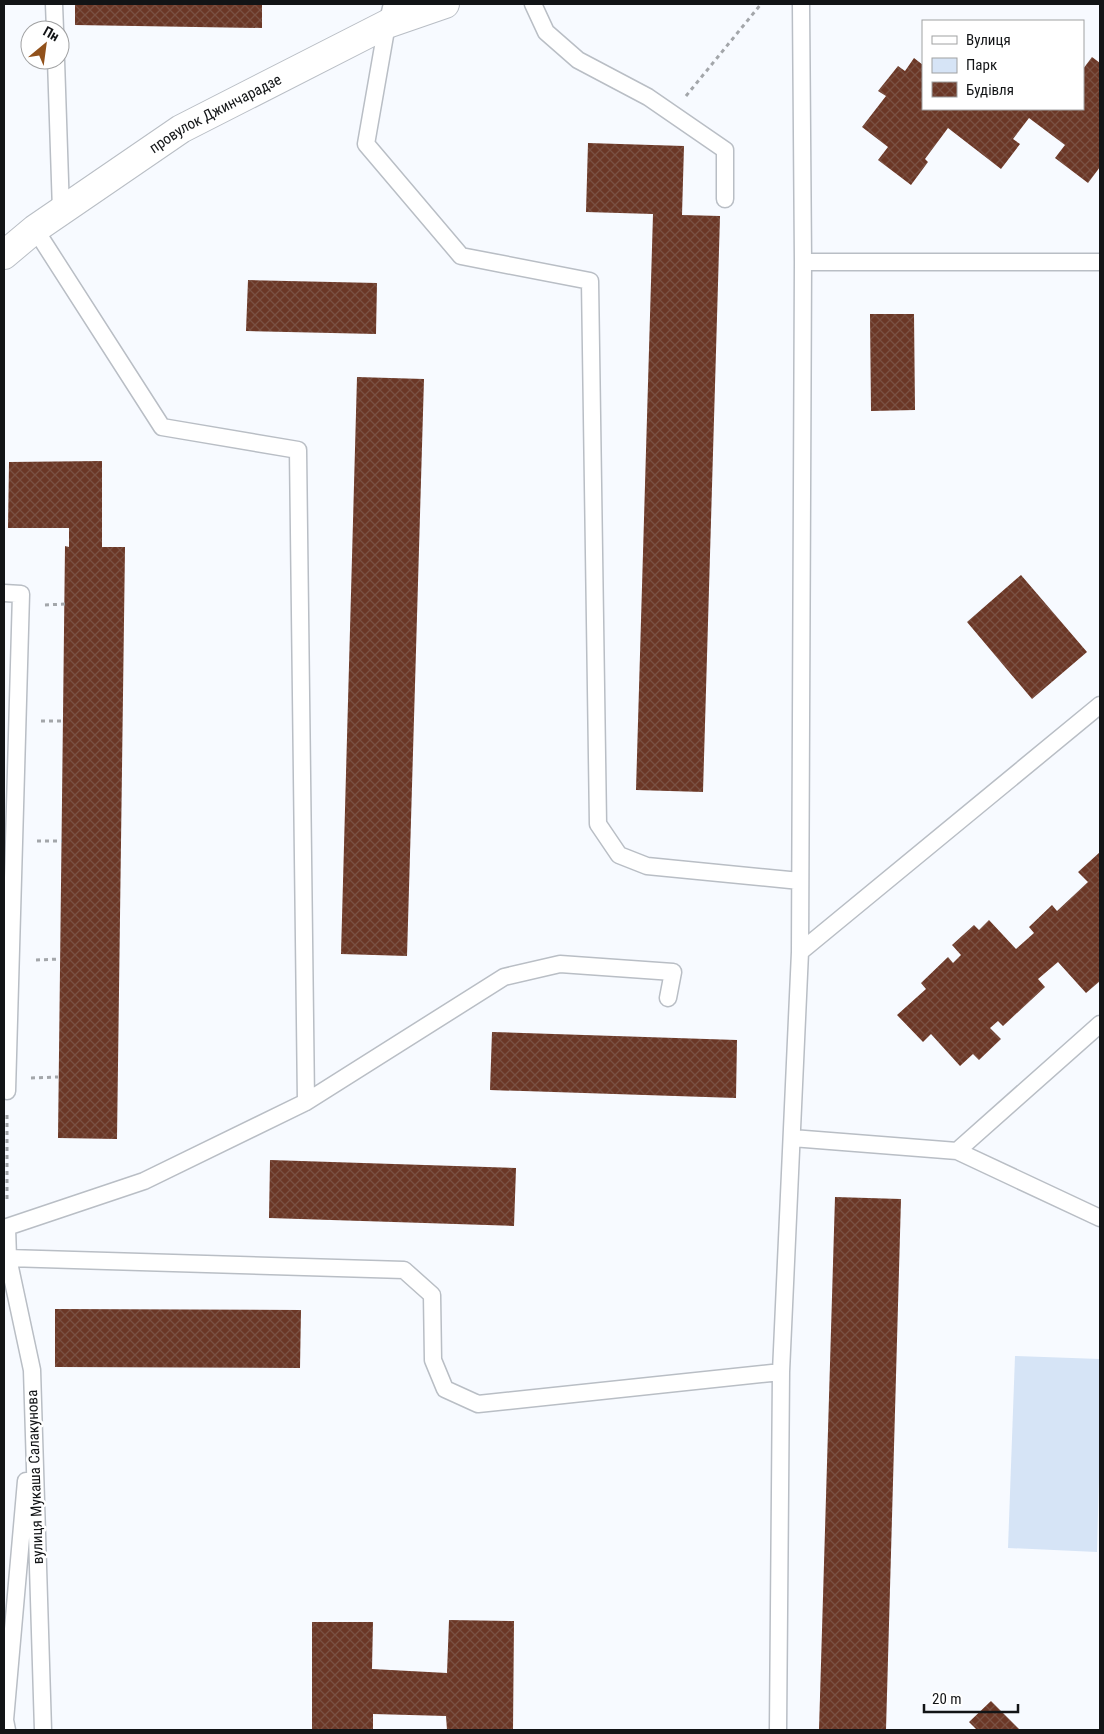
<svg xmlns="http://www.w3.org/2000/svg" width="1104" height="1734" font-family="'Roboto Condensed',sans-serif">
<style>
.park{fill:#d6e4f6}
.building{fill:url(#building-cross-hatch)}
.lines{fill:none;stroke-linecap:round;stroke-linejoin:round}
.service-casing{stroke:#b9bec5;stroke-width:19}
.minor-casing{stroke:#b9bec5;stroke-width:30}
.path{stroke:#a3a6aa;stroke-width:3;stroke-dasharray:4 4;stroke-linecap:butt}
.service{stroke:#fff;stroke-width:16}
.minor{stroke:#fff;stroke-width:28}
.labels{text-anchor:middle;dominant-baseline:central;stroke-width:5;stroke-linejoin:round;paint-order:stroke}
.street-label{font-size:15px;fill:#121416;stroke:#fff}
</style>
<defs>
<pattern id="building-cross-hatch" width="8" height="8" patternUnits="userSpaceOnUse" patternTransform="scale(1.25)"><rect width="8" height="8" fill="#6b3726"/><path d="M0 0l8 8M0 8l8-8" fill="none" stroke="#7a5143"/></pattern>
</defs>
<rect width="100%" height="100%" fill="#f7faff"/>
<path class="park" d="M 1015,1356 L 1100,1359 L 1100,1440 L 1097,1552 L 1008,1548 Z"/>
<path class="building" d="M 75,4 L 262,4 L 262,28 L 75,25 Z
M 1092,57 L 1100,63 L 1100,167 L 1088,183 L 1055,158 L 1065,145 L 1029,118 L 1013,139 L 1020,144 L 1001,169 L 948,128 L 925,159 L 928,162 L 911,185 L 878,160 L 888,147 L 862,127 L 886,96 L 878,91 L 898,66 L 905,71 L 914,58 L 923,65 L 923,109 L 1083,109 L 1083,69 Z
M 588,143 L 684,146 L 682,215 L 720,216 L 703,792 L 636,790 L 653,214 L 586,212 Z
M 248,280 L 377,283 L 376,334 L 246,331 Z
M 870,314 L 914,314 L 915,410 L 871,411 Z
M 357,377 L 424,379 L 407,956 L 341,954 Z
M 102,461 L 102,547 L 125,547 L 117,1139 L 58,1138 L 65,546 L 69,547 L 69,528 L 8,528 L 9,462 Z
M 1021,575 L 1087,652 L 1032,699 L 967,622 Z
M 1100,852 L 1100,981 L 1086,993 L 1058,962 L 1038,979 L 1045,987 L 1003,1026 L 998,1021 L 990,1028 L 1001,1039 L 979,1060 L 973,1054 L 960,1066 L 931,1034 L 923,1042 L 897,1015 L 926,989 L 921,983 L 948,957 L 953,963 L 961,955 L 952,945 L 974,925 L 979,930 L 989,920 L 1016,949 L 1034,933 L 1029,927 L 1052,905 L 1057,911 L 1088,882 L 1078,872 Z
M 492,1032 L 737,1040 L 736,1098 L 490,1090 Z
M 270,1160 L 516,1168 L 514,1226 L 269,1218 Z
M 835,1197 L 901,1199 L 886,1730 L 819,1730 Z
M 55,1309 L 301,1310 L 300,1368 L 55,1367 Z
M 449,1620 L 514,1621 L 513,1730 L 447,1730 L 446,1716 L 373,1714 L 373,1730 L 312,1730 L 312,1622 L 373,1622 L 372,1669 L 447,1673 Z
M 991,1701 L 1020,1730 L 977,1730 L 969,1722 Z"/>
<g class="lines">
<g class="service-casing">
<path id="service" d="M 54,4 L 55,30
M 392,4 L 387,24 L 366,144 L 461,256 L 590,281 L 598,824 L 619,855 L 647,866 L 800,881
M 533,4 L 546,32 L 578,60 L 648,97 L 725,150 L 725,199
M 56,60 L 61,211
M 35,229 L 162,427 L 298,450 L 306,1102
M 803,262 L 1100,262
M 4,593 L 21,594 L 7,1091
M 800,952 L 1100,705
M 792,1138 L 957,1151 L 1100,1218
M 957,1151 L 1100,1024
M 8,1258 L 404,1270 L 432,1295 L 433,1360 L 445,1389 L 478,1404 L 781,1372
M 7,1730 L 5,1720 L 26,1481
M 43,1730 L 32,1370 L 8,1258 L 7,1227 L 144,1181 L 306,1102 L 504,977 L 560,964 L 673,972 L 668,998
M 778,1730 L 781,1372 L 800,952 L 803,262 L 801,4"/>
</g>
<g class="minor-casing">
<g id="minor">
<path id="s1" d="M 4,255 L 35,229 L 181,129 L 387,24 L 445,4"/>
</g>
</g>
<path class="path" d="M 686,96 L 761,4
M 45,605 L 65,604
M 41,721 L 63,721
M 37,841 L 62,841
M 36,960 L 60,959
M 31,1078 L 58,1077
M 7,1115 L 7,1201"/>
<use href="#service" class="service"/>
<use href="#minor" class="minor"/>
</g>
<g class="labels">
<g class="street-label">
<text stroke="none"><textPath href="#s1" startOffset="255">провулок Джинчарадзе</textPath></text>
<text transform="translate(35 1477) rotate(-92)">вулиця Мукаша Салакунова</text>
</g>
</g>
<rect width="1104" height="1734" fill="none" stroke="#121416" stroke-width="10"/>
<rect x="922" y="20" width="162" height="90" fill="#ffffff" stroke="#a0a1a2"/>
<rect x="932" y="36" width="25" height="8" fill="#ffffff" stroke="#a0a1a2"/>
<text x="966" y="45" font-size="15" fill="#121416">Вулиця</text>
<rect x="932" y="58" width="25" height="15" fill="#d6e4f6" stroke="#a0a1a2"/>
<text x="966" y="70" font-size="15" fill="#121416">Парк</text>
<rect x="932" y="82" width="25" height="15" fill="url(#building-cross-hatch)" stroke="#a0a1a2"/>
<text x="966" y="95" font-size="15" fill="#121416">Будівля</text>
<g transform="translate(45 45) rotate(29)"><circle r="24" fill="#ffffff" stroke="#a0a1a2"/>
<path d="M0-4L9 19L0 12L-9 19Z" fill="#91511b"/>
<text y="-8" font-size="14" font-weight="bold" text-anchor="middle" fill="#121416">Пн</text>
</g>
<path d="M924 1704v8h94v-8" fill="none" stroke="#121416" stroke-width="2.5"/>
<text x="932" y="1704" font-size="15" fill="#121416" stroke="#ffffff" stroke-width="4" paint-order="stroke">20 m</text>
</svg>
